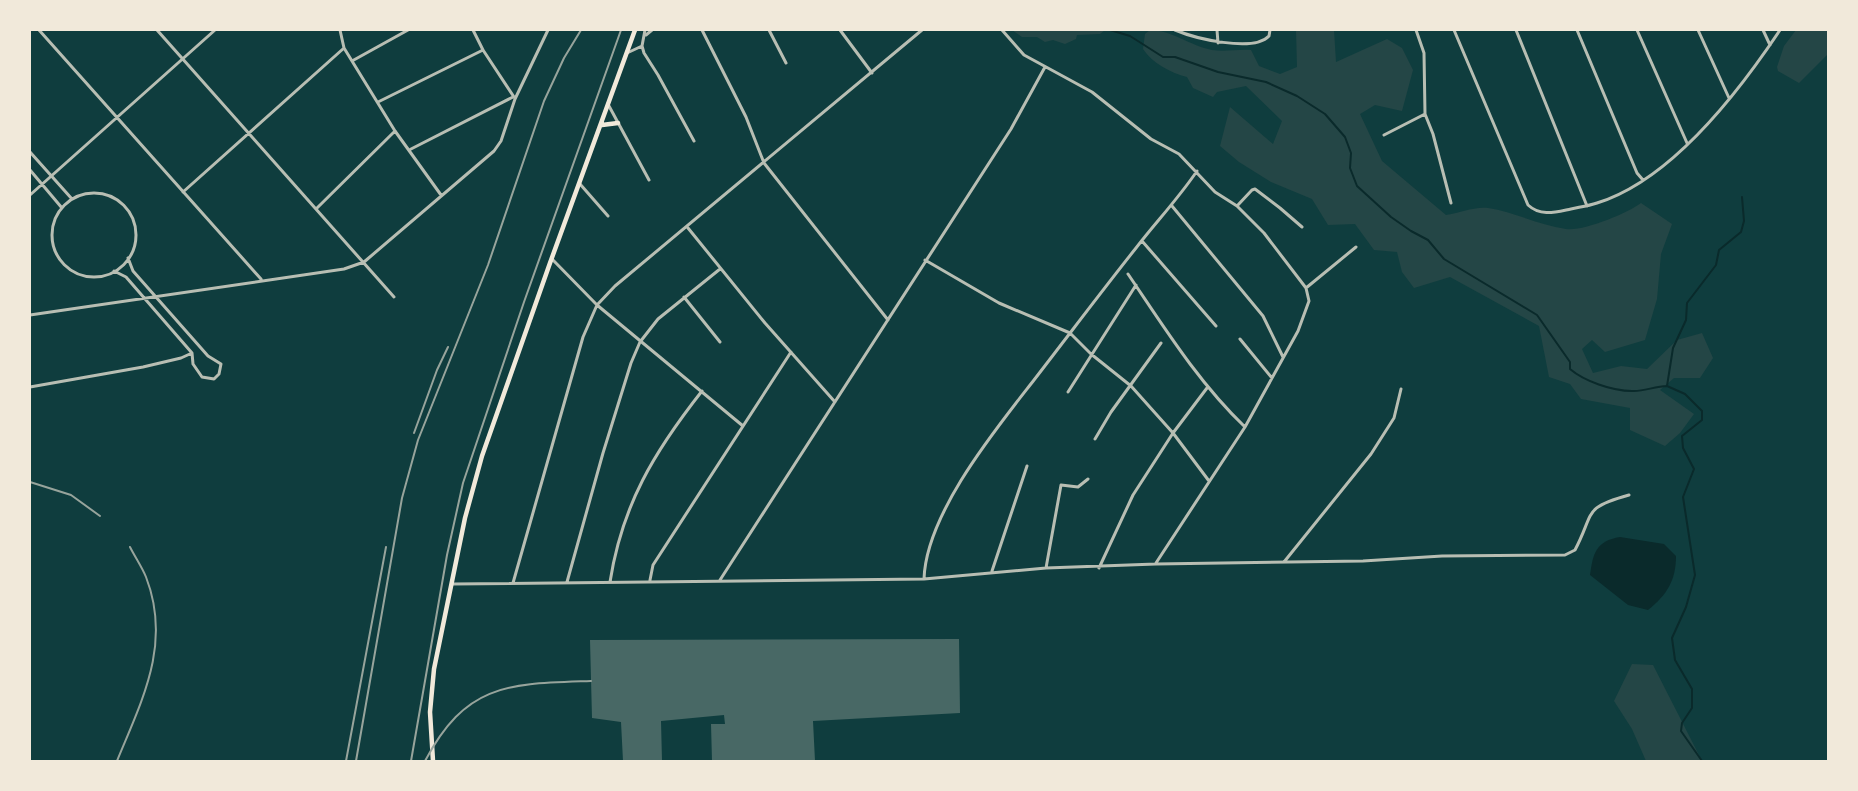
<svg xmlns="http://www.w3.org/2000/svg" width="1858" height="791" font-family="Montserrat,sans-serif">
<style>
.green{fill:#244646}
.water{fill:#0a2a2b}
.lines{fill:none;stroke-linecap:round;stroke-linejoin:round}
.stream{stroke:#0a2a2b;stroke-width:2}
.building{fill:#486865}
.minor{stroke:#b8beb3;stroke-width:3}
.secondary{stroke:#f1e9da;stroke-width:4.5}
.rail{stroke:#97a49c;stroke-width:2}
</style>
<rect width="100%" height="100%" fill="#0f3d3e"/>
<path class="green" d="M 1012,30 L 1105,30 L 1100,34 L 1077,35 L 1076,39 L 1065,44 L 1053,40 L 1045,42 L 1037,37 L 1022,37 Z
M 1150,30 C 1171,30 1191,46 1212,50 C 1225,52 1238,49 1251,50 L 1259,66 L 1280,74 L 1297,67 L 1296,30 L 1334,30 L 1336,62 L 1387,39 L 1402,48 L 1413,70 L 1402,111 L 1375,105 L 1360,114 L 1382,161 L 1446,215 C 1459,213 1476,206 1488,208 C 1514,212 1539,225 1566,229 C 1582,232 1628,213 1641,203 L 1672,224 L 1661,254 L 1657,299 L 1645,340 L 1605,352 L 1592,340 L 1582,349 L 1593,373 L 1621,366 L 1647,369 L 1677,340 L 1702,333 L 1713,358 L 1700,378 L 1674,378 L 1660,390 L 1694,414 L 1680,433 L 1665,446 L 1630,430 L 1630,408 L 1581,399 L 1570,384 L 1549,377 L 1539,326 L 1450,277 L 1414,288 L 1402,272 L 1397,252 L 1374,250 L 1355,224 L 1328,225 L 1312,199 L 1271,182 L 1239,162 L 1220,146 L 1230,107 L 1273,144 L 1282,121 L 1246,86 L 1217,92 L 1213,97 L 1193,88 L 1187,77 C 1171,73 1152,63 1143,49 L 1145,34 Z
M 1796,30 L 1828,30 L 1828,54 L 1799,83 L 1778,71 L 1777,67 L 1784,46 Z
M 1632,664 L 1653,665 L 1702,761 L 1646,761 L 1632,729 L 1614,701 Z"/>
<path class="water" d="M 1620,537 L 1664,544 L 1676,556 C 1676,580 1667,595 1648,610 L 1628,605 L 1590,575 C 1593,553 1596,541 1620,537 Z"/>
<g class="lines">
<path class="stream" d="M 1110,30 L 1130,36 L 1163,57 L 1175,57 L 1218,72 L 1266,82 L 1297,96 L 1325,114 L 1345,137 L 1351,153 L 1350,168 L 1357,186 L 1391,217 L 1411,231 L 1428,240 L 1444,259 L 1537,315 L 1570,362 L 1570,369 C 1584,381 1612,391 1632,391 C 1643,392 1655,386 1667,386
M 1702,761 L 1681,731 L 1682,723 L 1692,708 L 1692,689 L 1675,660 L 1672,638 L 1686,607 L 1695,575 L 1683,497 L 1694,469 L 1683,448 L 1682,436 L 1702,420 L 1702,411 L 1685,394 L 1667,386 L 1673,348 L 1686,320 L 1687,303 L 1716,265 L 1719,250 L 1741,232 L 1744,221 L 1742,197"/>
</g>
<path class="building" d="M 959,639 L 960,713 L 813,721 L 815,761 L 712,761 L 711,724 L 725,724 L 724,715 L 661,721 L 662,761 L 623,761 L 621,722 L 592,718 L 590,640 Z"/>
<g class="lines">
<path class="minor" d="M 39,30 L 261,279
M 157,30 L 394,297
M 340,30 L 344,48 L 395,131 L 441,195
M 473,30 L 483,50 L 514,97
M 645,30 L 642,46 L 644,53 L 658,75 L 694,141
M 702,30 L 746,117 L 764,163 L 888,320
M 769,30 L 786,63
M 840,30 L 872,73
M 1002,30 L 1024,55 L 1092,92 L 1151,139 L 1179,154 L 1215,192 L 1237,206 L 1264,233 L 1306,288
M 1175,30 C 1194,38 1253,53 1269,36 L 1270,30
M 1217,30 L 1218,43
M 1416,30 L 1424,53 L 1425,114 L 1433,134 L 1451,203
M 1454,30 L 1528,205 C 1541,217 1556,212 1571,209 C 1580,207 1588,206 1597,203 C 1671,180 1738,93 1780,30
M 1516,30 L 1587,206
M 1577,30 L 1637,173 L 1643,180
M 1637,30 L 1687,143
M 1698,30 L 1729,98
M 1763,30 L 1770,45
M 646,35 L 652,30
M 627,53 L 642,46
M 352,61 L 408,30
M 378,102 L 483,50
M 609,106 L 649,180
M 1384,135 L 1425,114
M 411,149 L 513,97
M 30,152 L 72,199
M 30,170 L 62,208
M 580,184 L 608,216
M 183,192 L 344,48
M52 235a42 42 0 1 1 84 0a42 42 0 1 1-84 0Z
M 30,195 L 215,30
M 1172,206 L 1263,316 L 1283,357
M 1237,206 L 1252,190 L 1255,189 L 1280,208 L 1302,227
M 316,209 L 395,131
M 688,228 L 765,323 L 835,402
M 1142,241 L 1216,326
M 552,259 L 597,305 L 743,426
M 925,260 L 999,303 L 1070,333 L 1091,354 L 1131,386 L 1173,433 L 1209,481
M 114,271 L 126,277 L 192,353 L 193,364 L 202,377 L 214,379 L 219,374 L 221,364 L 208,356 L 133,271 L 128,258
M 1128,274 C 1164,327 1198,382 1245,427
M 684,297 L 720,342
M 30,315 L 344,269 L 364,262 L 494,151 L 501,141 L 515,99 L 548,30
M 1240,339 L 1272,378
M 30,387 L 143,367 L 181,358 L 192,353
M 1068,392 L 1136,285
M 1095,439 L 1111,412 L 1161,343
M 1284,562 L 1371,454 L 1394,418 L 1401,389
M 1156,563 L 1245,427 L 1298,331 L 1309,301 L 1306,288 L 1356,247
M 1046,568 L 1061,485 L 1078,487 L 1088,479
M 1099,568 L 1133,495 L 1173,433 L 1207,388
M 992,571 L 1027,466
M 924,579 C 926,514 995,430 1034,380 C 1068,336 1101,292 1136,248 C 1156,222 1178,199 1197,171
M 650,580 L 653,565 L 791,352
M 720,580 L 1011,129 L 1045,67
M 567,582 L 603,453 L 631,363 L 640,342 L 658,319 L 720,269
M 610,582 C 622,505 654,452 702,391
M 513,583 L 583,337 L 597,305 L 615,286 L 922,30
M 452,584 L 924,579 L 1046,568 L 1156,564 L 1363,561 L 1442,556 L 1565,555 L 1575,550 C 1595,512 1582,508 1629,495"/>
<path class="secondary" d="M 602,125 L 618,123
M 433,761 L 430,712 L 434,669 L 465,518 L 482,456 L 550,263 L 635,30"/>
<path class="rail" d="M 414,433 L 437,370 L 448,347
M 30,482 L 71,495 L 100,516
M 117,761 C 142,700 172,644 146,577 C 142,567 135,557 130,547
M 346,761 L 386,547
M 356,761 L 402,498 L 418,440 L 488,265 L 544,101 L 564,58 L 581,30
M 411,761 L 447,555 L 463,483 L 524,302 L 621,30
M 425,761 C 467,682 509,684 591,681"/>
</g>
<rect width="1858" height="791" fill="none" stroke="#f1e9da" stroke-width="62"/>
</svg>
